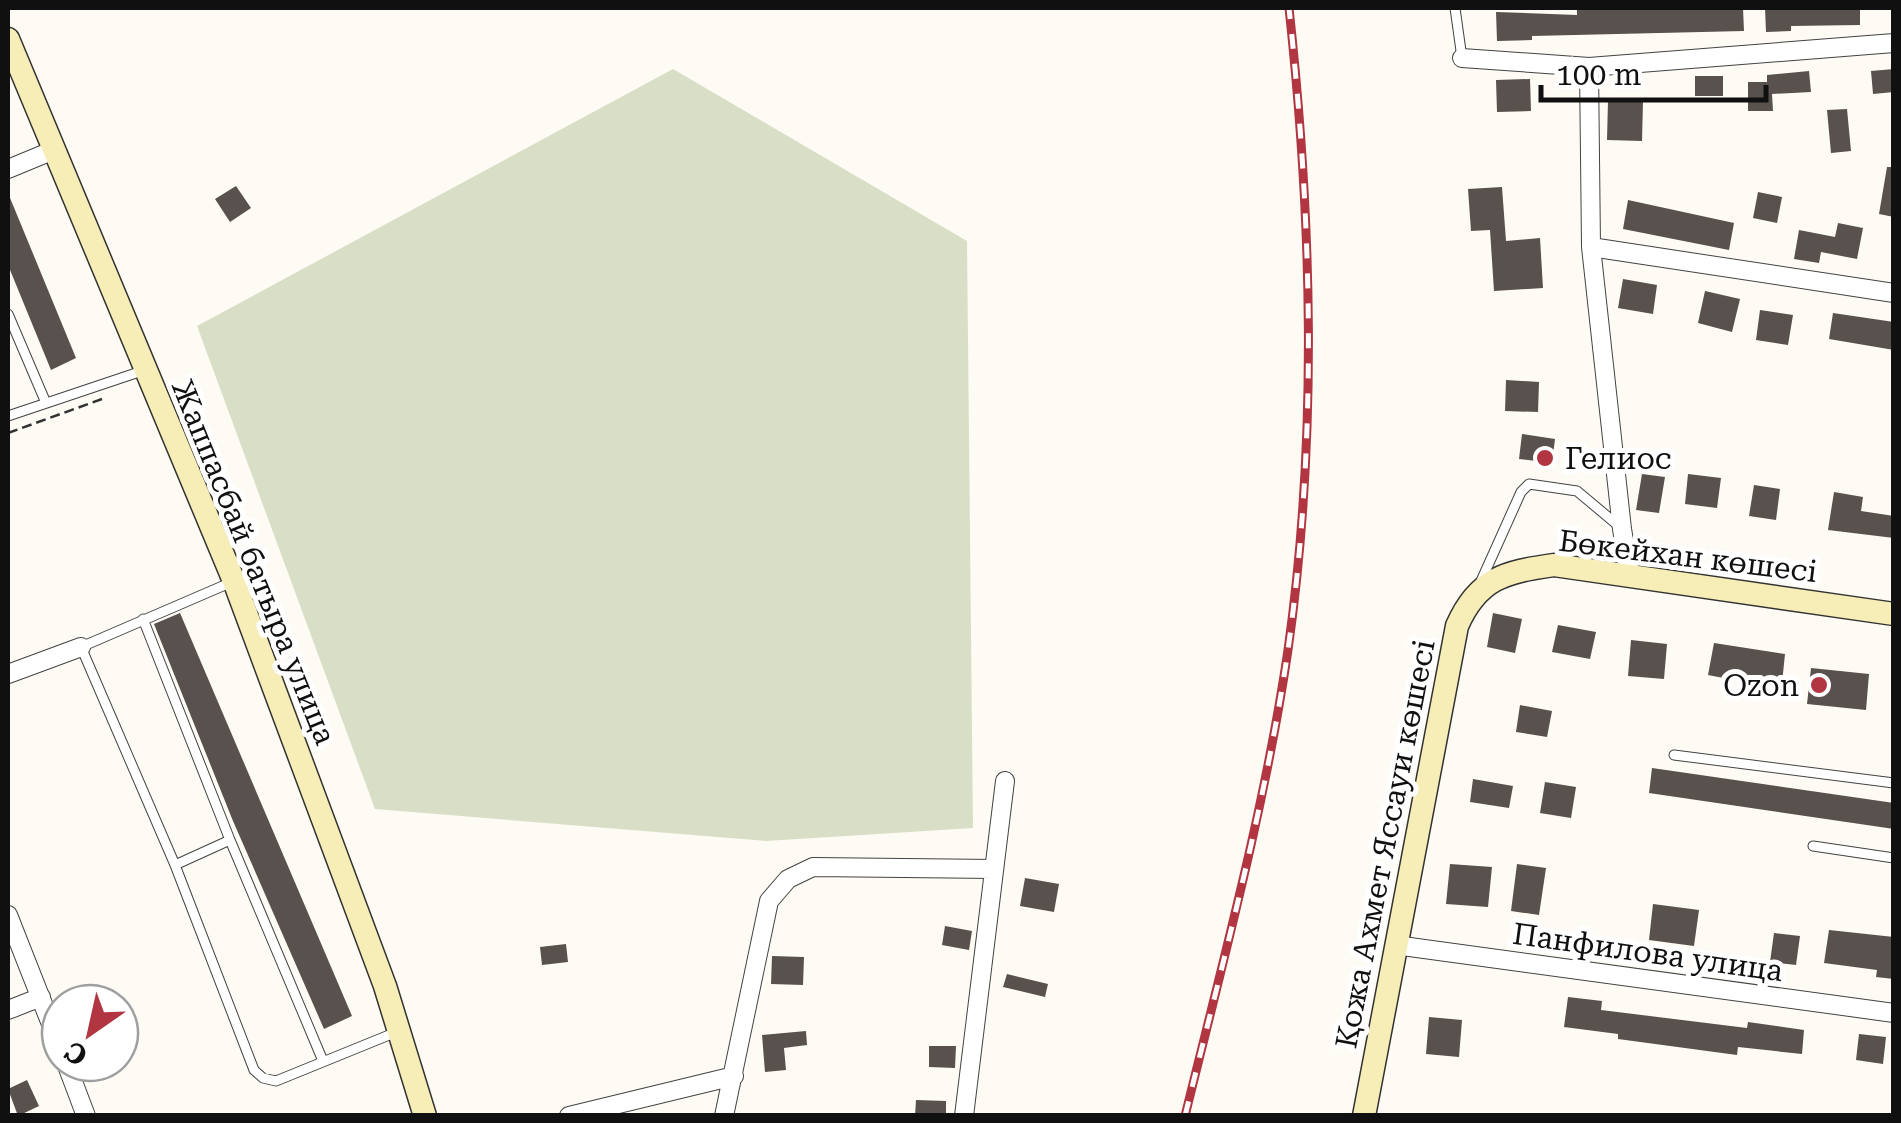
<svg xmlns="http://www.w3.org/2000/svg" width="1901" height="1123" font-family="'Roboto Serif',serif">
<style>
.cemetery{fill:#d8dfc6}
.building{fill:#58514d}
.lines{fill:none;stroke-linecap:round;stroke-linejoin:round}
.lane-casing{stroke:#434343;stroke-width:11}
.street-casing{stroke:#434343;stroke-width:20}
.secondary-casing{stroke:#323232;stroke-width:25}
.path{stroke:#323232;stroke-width:2.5;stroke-dasharray:10 5;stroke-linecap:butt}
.lane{stroke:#fff;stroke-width:9}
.street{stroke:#fff;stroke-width:18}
.secondary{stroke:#f7edb6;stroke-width:22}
.rail-casing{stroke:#b23641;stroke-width:9}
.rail{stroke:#fff;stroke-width:5;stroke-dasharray:15;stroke-linecap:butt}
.poi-dot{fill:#b23641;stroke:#fff;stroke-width:4}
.labels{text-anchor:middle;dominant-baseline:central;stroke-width:10;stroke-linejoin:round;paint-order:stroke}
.poi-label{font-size:30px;fill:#101010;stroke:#fff;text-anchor:start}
.street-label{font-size:30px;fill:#101010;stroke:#fff}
</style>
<rect width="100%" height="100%" fill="#fefbf4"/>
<path class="cemetery" d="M 673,69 L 967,241 L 973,828 L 766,841 L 375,809 L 197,326 Z"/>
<path class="building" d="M 1577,8 L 1743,8 L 1744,31 L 1532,36 L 1532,40 L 1497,41 L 1496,12 L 1577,15 Z
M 1765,8 L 1860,8 L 1860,25 L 1791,26 L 1791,31 L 1766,32 Z
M 1894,69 L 1894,92 L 1873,94 L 1871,71 Z
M 1809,71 L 1811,92 L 1772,94 L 1773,111 L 1748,111 L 1748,82 L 1767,82 L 1767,75 Z
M 1695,76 L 1723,76 L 1723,96 L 1695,96 Z
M 1530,79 L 1531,111 L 1497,112 L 1496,80 Z
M 1608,100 L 1643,101 L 1642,141 L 1607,140 Z
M 1847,109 L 1851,151 L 1831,153 L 1827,110 Z
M 1887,167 L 1894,167 L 1894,217 L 1879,214 Z
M 236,186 L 251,208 L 230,222 L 215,199 Z
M 1502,187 L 1506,241 L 1540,238 L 1543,288 L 1494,291 L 1490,230 L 1471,231 L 1468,189 Z
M 1758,192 L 1782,197 L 1777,223 L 1753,218 Z
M 8,193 L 76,358 L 51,370 L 8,265 Z
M 1628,200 L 1734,223 L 1729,250 L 1623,229 Z
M 1838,223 L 1863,228 L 1857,259 L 1821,252 L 1819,263 L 1794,259 L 1799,230 L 1835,237 Z
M 1623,279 L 1657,285 L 1653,314 L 1618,308 Z
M 1705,291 L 1740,299 L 1732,332 L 1698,323 Z
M 1760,310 L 1793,315 L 1788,345 L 1756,340 Z
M 1833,313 L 1894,322 L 1894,350 L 1829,339 Z
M 1506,380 L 1539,382 L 1538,412 L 1505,411 Z
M 1522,434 L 1555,439 L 1552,463 L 1519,459 Z
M 1642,474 L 1665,477 L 1659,513 L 1636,510 Z
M 1688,474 L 1721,478 L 1717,508 L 1685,504 Z
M 1754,485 L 1780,489 L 1776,520 L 1749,516 Z
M 1834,492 L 1863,497 L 1861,511 L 1894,516 L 1894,538 L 1828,530 Z
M 180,613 L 352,1016 L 324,1029 L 233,821 L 154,624 Z
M 1493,613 L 1522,619 L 1515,653 L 1487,647 Z
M 1558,625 L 1596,632 L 1590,659 L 1552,652 Z
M 1631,640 L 1667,644 L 1664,679 L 1628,676 Z
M 1714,643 L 1785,654 L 1781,693 L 1743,689 L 1744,682 L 1708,675 Z
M 1811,668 L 1869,674 L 1866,710 L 1807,704 Z
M 1520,705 L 1552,711 L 1547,737 L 1516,732 Z
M 1652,768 L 1894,803 L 1894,829 L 1649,793 Z
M 1473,779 L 1513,786 L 1509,808 L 1470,802 Z
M 1545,782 L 1576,787 L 1571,818 L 1540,813 Z
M 1450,864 L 1492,867 L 1488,907 L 1446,904 Z
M 1517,864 L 1546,868 L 1539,915 L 1511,911 Z
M 1025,878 L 1059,884 L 1054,912 L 1020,906 Z
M 1653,904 L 1699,910 L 1694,946 L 1649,940 Z
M 945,926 L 972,931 L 969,950 L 942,945 Z
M 1829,930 L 1894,937 L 1894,979 L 1876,977 L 1877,970 L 1824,963 Z
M 1774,933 L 1800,936 L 1796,965 L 1770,962 Z
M 566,944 L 568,962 L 542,965 L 540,947 Z
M 772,956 L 804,957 L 803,985 L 771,984 Z
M 1007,974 L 1048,984 L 1045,997 L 1003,987 Z
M 1568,997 L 1602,1001 L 1601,1010 L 1747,1028 L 1748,1022 L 1804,1030 L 1802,1054 L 1738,1047 L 1737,1055 L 1618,1039 L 1618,1034 L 1564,1027 Z
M 1429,1017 L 1462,1020 L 1459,1057 L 1426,1054 Z
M 806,1031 L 807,1045 L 784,1048 L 786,1070 L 765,1072 L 762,1035 Z
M 1859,1034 L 1886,1037 L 1883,1064 L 1856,1060 Z
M 929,1046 L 956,1046 L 955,1068 L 929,1067 Z
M 27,1080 L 39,1106 L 18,1116 L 8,1089 Z
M 916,1100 L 946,1101 L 946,1116 L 915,1116 Z"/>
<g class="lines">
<g class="lane-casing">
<path id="lane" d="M 1455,8 L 1462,58
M 8,314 L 46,403
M 8,416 L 142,371
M 1481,581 L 1521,492 L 1529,484 L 1577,491 L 1620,527
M 232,582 L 81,647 L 175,865 L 254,1070 L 263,1078 L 276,1081 L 399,1031
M 143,619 L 230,840 L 323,1061
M 1674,755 L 1894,783
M 1813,846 L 1894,858
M 175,865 L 230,840"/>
</g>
<g class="street-casing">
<path id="street" d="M 1462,58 L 1589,67 L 1894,43
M 1589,67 L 1591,247 L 1622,529 L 1630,576
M 8,169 L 54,150
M 1591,247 L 1894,293
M 8,674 L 81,647
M 8,915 L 60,1047
M 1395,945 L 1894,1013
M 8,1010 L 41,997
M 66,1063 L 86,1116
M 569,1116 L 734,1076
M 724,1116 L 769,901 L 788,879 L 813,867 L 994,869
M 964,1116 L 1005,781"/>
</g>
<g class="secondary-casing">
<path id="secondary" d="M 8,39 L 234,581 L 385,986 L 425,1116
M 1364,1116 L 1457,626 C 1478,578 1505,572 1554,565 L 1894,614"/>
</g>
<path class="path" d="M 8,433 L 102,399"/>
<use href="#lane" class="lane"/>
<use href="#street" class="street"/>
<use href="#secondary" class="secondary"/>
<g class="rail-casing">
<path id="rail" d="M 1185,1116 C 1223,961 1265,807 1288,650 C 1318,436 1312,221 1289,8"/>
</g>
<use href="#rail" class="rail"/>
</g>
<g class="poi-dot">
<circle cx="1545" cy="458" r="10"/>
<circle cx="1819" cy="685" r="10"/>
</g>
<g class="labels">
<g class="poi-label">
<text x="1565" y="458">Гелиос</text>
<text x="1799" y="685" text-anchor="end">Ozon</text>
</g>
<g class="street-label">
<text transform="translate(1688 556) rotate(7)">Бөкейхан көшесі</text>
<text transform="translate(254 562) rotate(68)">Жаппасбай батыра улица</text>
<text transform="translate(1385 844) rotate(-79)">Қожа Ахмет Яссауи көшесі</text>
<text transform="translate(1648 952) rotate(8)">Панфилова улица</text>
</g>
</g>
<rect width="1901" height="1123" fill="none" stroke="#101010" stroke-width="20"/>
<g transform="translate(90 1033) rotate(214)"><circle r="48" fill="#ffffff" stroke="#9f9f9f" stroke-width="2.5"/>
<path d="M0-8L18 38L0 25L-18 38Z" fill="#b23641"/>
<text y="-15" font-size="28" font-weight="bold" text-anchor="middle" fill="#101010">С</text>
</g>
<path d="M1541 85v15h225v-15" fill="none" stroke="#101010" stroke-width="5"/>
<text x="1556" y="85" font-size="30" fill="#101010" stroke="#ffffff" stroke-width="8" paint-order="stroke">100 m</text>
</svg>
